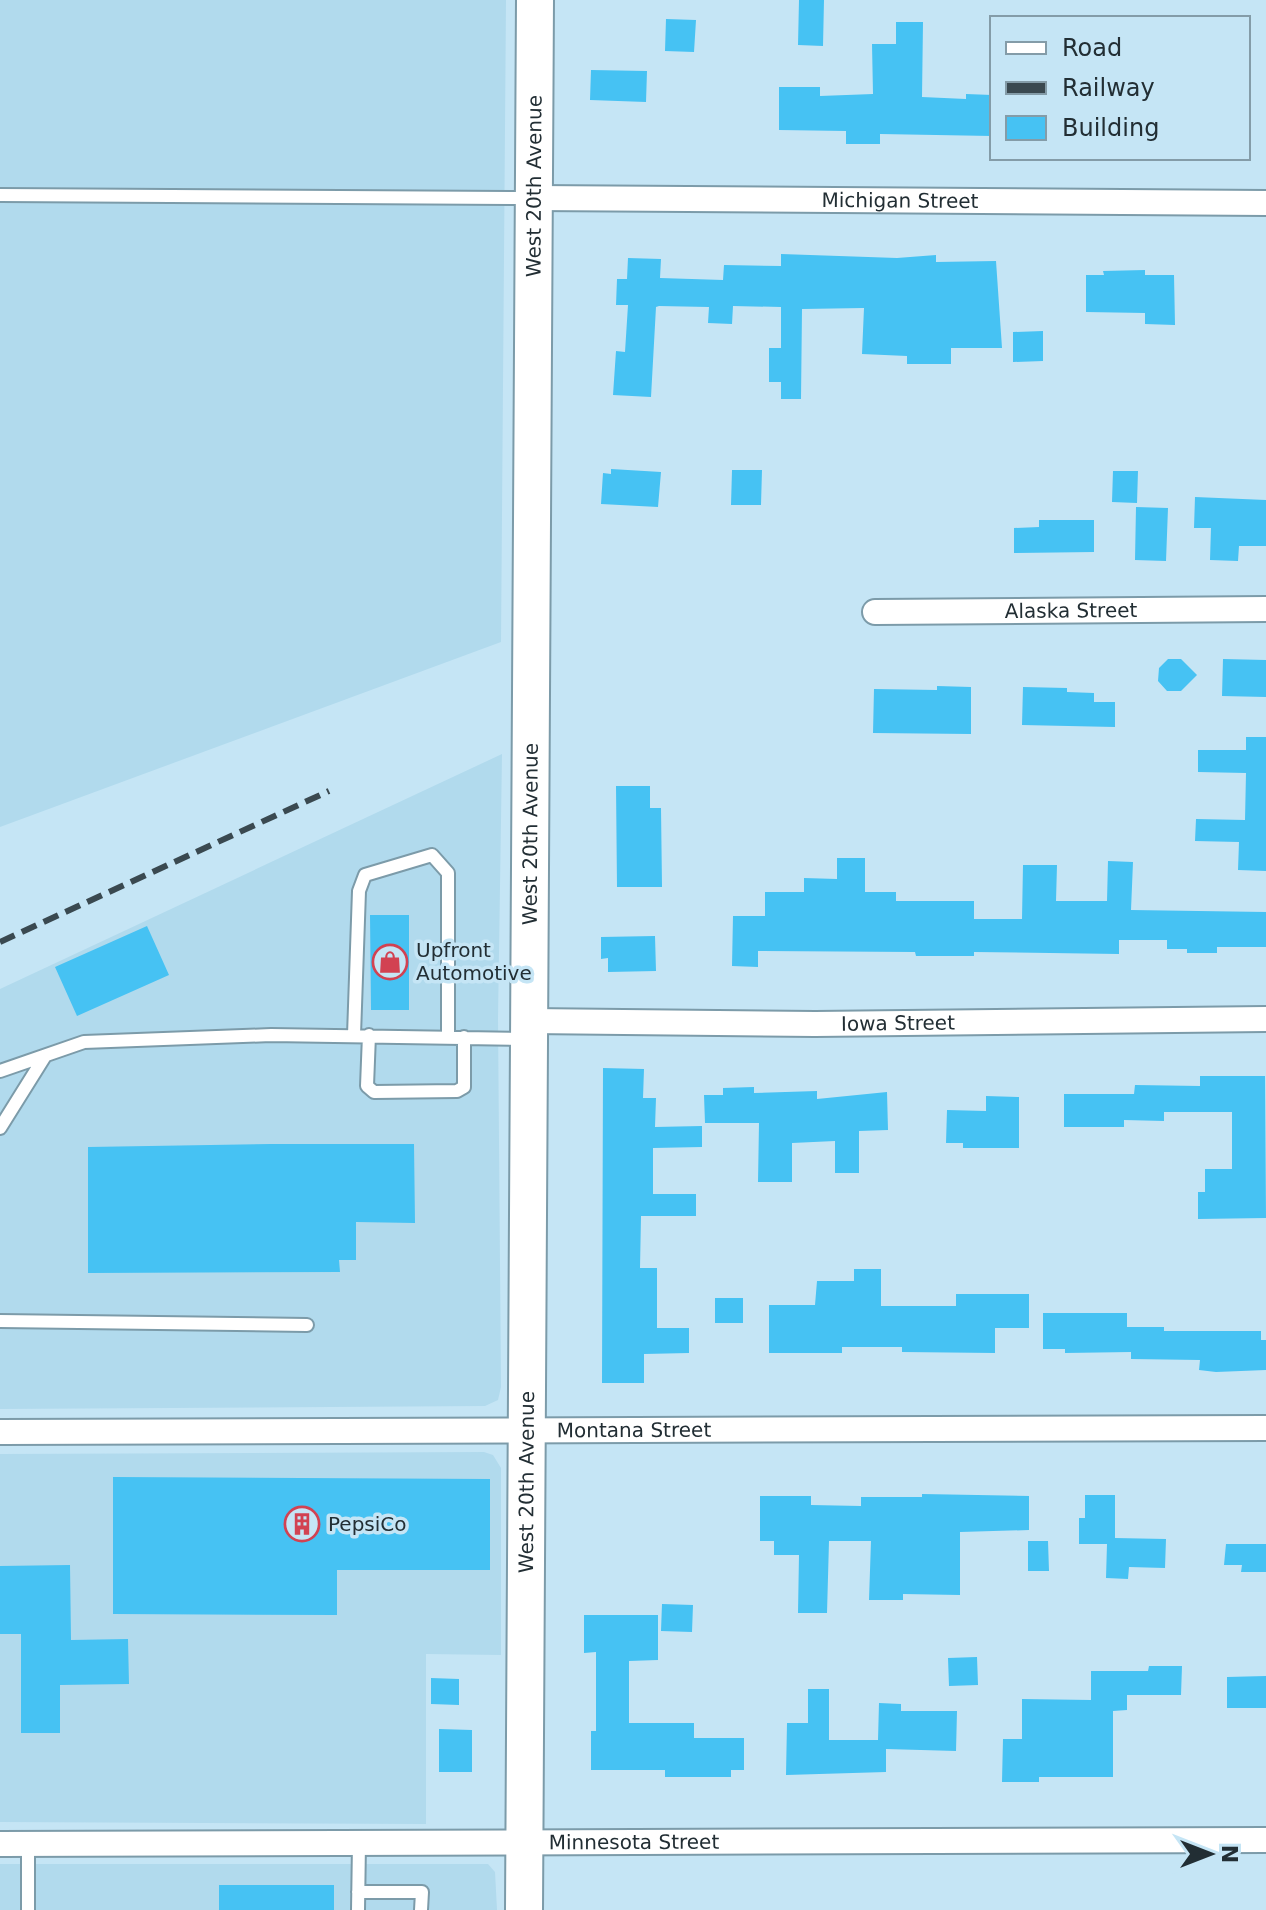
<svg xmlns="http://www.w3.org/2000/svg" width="1266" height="1910" font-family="'DejaVu Sans',sans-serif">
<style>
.built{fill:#b1daed}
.building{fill:#46c2f3}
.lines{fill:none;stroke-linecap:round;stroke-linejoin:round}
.service-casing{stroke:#7c9ba9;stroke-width:16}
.minor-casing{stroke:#7c9ba9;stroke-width:28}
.secondary-casing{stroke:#7c9ba9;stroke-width:40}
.service{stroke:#fff;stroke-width:12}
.minor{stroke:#fff;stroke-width:24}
.secondary{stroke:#fff;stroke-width:36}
.rail{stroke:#3a4950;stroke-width:6;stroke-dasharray:16 8;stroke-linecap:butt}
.labels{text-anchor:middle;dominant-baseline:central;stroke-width:7;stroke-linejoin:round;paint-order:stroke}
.street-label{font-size:20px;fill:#222e34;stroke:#c5e5f5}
.poi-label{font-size:20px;fill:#222e34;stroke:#c5e5f5;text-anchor:start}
</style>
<rect width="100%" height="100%" fill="#c5e5f5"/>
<path class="built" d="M 0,0 L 506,0 L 501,642 L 0,827 Z
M 502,754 L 498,1019 L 501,1387 L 498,1400 L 485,1406 L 0,1409 L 0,989 Z
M 484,1452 L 493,1455 L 501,1468 L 501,1655 L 426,1654 L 426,1824 L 0,1822 L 0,1454 Z
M 0,1864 L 488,1864 L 495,1872 L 497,1910 L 0,1910 Z"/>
<path class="building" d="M 799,0 L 824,0 L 823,46 L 798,45 Z
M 666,19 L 696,20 L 694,52 L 665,51 Z
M 896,22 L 923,22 L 922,97 L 966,99 L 966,94 L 992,95 L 992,136 L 880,134 L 880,144 L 846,144 L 846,131 L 779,130 L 779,87 L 820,87 L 820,96 L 873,94 L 872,44 L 896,44 Z
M 591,70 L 647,71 L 646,102 L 590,100 Z
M 781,254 L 897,258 L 936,255 L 936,262 L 996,261 L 1002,348 L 951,348 L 951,364 L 907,364 L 907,356 L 862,354 L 864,308 L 802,309 L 801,399 L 781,399 L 781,382 L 769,382 L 769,348 L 781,348 L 781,307 L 733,306 L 732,324 L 708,323 L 709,307 L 659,306 L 656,307 L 651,397 L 613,395 L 616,351 L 625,352 L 628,305 L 616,305 L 617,279 L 627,279 L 628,258 L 661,259 L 660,278 L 723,280 L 724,265 L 781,266 Z
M 1145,270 L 1145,275 L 1174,275 L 1175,325 L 1145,324 L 1145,313 L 1086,312 L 1086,275 L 1104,275 L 1103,271 Z
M 1043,331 L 1043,361 L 1013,362 L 1013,332 Z
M 611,469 L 661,472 L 658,507 L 601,504 L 603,473 L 611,474 Z
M 732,470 L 762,470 L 761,505 L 731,505 Z
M 1113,471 L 1138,471 L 1137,503 L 1112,502 Z
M 1195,497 L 1266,500 L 1266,546 L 1239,546 L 1238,561 L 1210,560 L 1211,528 L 1194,528 Z
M 1136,507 L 1168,508 L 1166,561 L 1135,560 Z
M 1039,520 L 1094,520 L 1094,552 L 1014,553 L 1014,528 L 1039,527 Z
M 1168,659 L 1181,659 L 1197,675 L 1181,691 L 1167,691 L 1158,681 L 1159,668 Z
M 1223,659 L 1266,660 L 1266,697 L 1222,696 Z
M 937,686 L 971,687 L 971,734 L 873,733 L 874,689 L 937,690 Z
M 1023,687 L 1067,688 L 1067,692 L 1094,693 L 1094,702 L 1115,702 L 1115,727 L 1022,725 Z
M 1246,737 L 1266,737 L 1266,871 L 1238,870 L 1239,842 L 1195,841 L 1196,819 L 1245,820 L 1246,773 L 1198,772 L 1198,750 L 1246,750 Z
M 616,786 L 650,786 L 650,808 L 661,808 L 662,887 L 617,887 Z
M 837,858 L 865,858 L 865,892 L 896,892 L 896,901 L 974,901 L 974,919 L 1022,919 L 1023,865 L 1057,865 L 1056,901 L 1107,901 L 1108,861 L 1133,862 L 1131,910 L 1266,912 L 1266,947 L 1217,947 L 1217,953 L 1187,953 L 1187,949 L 1167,949 L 1167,940 L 1119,940 L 1119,954 L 974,952 L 974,956 L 916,956 L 915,952 L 758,951 L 758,967 L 732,966 L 733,916 L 765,916 L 765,892 L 804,892 L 804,878 L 837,879 Z
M 370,915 L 409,915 L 409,1010 L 371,1010 Z
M 147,926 L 169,975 L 77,1016 L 55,967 Z
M 655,936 L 656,971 L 608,972 L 608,958 L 601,959 L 601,937 Z
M 603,1068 L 644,1069 L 643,1098 L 656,1098 L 655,1127 L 702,1126 L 702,1147 L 653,1148 L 653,1194 L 696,1194 L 696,1216 L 641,1216 L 640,1268 L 657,1268 L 657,1328 L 689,1328 L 689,1353 L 644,1354 L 644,1383 L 602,1383 Z
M 1200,1076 L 1265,1076 L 1266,1218 L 1198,1219 L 1198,1192 L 1205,1192 L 1205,1169 L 1232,1169 L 1232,1112 L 1164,1112 L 1164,1121 L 1124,1120 L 1124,1127 L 1064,1127 L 1064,1094 L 1134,1094 L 1135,1085 L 1200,1086 Z
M 754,1087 L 754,1093 L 817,1091 L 817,1099 L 887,1092 L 888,1130 L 859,1131 L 859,1173 L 835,1173 L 835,1141 L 792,1143 L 792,1182 L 758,1182 L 759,1123 L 705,1123 L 704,1095 L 723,1095 L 723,1088 Z
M 986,1096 L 1019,1097 L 1019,1148 L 963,1148 L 963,1143 L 946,1143 L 947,1110 L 986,1111 Z
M 271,1144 L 414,1144 L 415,1223 L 356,1222 L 356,1260 L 339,1260 L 340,1272 L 88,1273 L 88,1147 Z
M 854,1269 L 881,1269 L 881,1306 L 956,1306 L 956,1294 L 1029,1294 L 1029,1328 L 995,1328 L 995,1353 L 902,1352 L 902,1347 L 842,1347 L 842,1353 L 769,1353 L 769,1305 L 815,1305 L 817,1281 L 854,1281 Z
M 715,1298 L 743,1298 L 743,1323 L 715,1323 Z
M 1043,1313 L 1127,1313 L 1127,1327 L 1164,1327 L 1164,1331 L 1261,1331 L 1261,1340 L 1266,1340 L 1266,1370 L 1216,1372 L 1199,1370 L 1200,1360 L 1131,1359 L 1131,1352 L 1065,1353 L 1065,1349 L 1043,1349 Z
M 113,1477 L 490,1479 L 490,1570 L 337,1570 L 337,1615 L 113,1614 Z
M 922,1494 L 1029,1496 L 1029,1530 L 960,1532 L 960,1595 L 903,1594 L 903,1600 L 869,1600 L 871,1541 L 829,1541 L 827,1613 L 798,1613 L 799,1555 L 774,1555 L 774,1541 L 760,1541 L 760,1496 L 811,1496 L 811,1505 L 861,1506 L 861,1497 L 922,1497 Z
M 1085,1495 L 1115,1495 L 1115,1538 L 1166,1539 L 1165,1568 L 1129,1567 L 1128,1579 L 1106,1578 L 1107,1544 L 1079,1544 L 1079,1518 L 1085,1518 Z
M 1028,1541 L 1048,1541 L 1049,1571 L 1028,1571 Z
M 1226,1544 L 1266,1544 L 1266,1572 L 1241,1572 L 1242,1565 L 1224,1565 Z
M 70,1565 L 71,1640 L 128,1639 L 129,1684 L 60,1685 L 60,1733 L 21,1733 L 21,1634 L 0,1634 L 0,1566 Z
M 662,1604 L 693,1605 L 692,1632 L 661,1631 Z
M 584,1615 L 658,1615 L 658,1660 L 629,1661 L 629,1723 L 694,1723 L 694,1738 L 744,1738 L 744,1770 L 731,1770 L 731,1777 L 665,1777 L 665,1770 L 591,1770 L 591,1731 L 596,1731 L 596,1652 L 584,1653 Z
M 977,1657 L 978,1685 L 949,1686 L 948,1658 Z
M 1149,1666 L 1182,1666 L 1181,1695 L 1127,1695 L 1127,1710 L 1113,1711 L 1113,1777 L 1039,1777 L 1039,1782 L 1002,1782 L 1003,1739 L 1022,1739 L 1022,1699 L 1091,1700 L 1091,1671 L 1148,1671 Z
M 1266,1676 L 1266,1708 L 1227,1708 L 1227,1677 Z
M 431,1678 L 459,1679 L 459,1705 L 431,1704 Z
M 808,1689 L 829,1689 L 829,1740 L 878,1740 L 879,1703 L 901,1704 L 901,1711 L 957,1711 L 956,1751 L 886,1749 L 886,1772 L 786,1775 L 787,1723 L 808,1723 Z
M 439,1729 L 472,1730 L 472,1772 L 439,1772 Z
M 219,1885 L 334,1885 L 334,1910 L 219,1910 Z"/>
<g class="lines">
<g class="service-casing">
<path id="service" d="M 0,195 L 529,198
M 354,1035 L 359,891 L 365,875 L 432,855 L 448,873 L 448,1037
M 369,1035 L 367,1086 L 374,1092 L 457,1091 L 464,1087 L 464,1037
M 0,1071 L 84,1042 L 271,1035 L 527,1039
M 0,1128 L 45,1056
M 0,1321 L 307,1325
M 28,1844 L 28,1910
M 358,1892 L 422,1892 L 421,1910
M 358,1910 L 359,1843"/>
</g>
<g class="minor-casing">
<g id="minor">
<path id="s1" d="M 534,198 L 1266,203"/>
<path id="s2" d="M 875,612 L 1266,609"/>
<path id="s3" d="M 530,1021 L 815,1024 L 1266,1019"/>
<path id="s4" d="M 0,1432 L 1266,1428"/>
<path id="s5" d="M 0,1844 L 1266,1840"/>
</g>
</g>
<g class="secondary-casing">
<g id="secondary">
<path id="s6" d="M 524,1910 L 535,0"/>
</g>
</g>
<use href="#service" class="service"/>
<use href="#minor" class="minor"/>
<use href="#secondary" class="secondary"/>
<path class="rail" d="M 0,942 L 329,791"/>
</g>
<defs>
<g id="shop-ring" transform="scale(1.8)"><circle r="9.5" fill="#c5e5f5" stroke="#d24252" stroke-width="1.5"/><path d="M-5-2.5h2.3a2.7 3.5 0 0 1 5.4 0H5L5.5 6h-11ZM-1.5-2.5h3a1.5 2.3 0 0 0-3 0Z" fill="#d24252"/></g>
<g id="building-ring" transform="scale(1.8)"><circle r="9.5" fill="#c5e5f5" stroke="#d24252" stroke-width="1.5"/><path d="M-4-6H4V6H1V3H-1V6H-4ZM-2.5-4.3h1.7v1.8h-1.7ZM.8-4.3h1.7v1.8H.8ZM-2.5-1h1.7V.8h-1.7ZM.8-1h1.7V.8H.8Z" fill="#d24252"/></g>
</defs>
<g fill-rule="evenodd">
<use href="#shop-ring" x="390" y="962"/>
<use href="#building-ring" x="302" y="1524"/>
</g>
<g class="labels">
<g class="street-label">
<text stroke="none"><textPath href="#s6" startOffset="1724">West 20th Avenue</textPath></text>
<text stroke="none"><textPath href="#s1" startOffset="366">Michigan Street</textPath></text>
<text stroke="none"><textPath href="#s2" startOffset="196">Alaska Street</textPath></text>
<text stroke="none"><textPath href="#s6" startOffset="1076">West 20th Avenue</textPath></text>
<text stroke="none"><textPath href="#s3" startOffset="368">Iowa Street</textPath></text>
<text stroke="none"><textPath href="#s4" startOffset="634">Montana Street</textPath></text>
<text stroke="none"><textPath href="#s6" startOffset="428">West 20th Avenue</textPath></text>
<text stroke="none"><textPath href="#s5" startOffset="634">Minnesota Street</textPath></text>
</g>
<g class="poi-label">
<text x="416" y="950">Upfront<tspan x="416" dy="23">Automotive</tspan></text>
<text x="328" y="1524">PepsiCo</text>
</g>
</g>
<rect x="990" y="16" width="260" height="144" fill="#c5e5f5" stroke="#849ca8" stroke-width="2"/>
<rect x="1006" y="42" width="40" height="12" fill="#ffffff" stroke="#849ca8" stroke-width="2"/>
<text x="1062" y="56" font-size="24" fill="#222e34">Road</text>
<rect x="1006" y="82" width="40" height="12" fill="#3a4950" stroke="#849ca8" stroke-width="2"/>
<text x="1062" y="96" font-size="24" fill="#222e34">Railway</text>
<rect x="1006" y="116" width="40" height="24" fill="#46c2f3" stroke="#849ca8" stroke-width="2"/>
<text x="1062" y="136" font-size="24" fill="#222e34">Building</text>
<g transform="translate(1210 1854) rotate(90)" stroke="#c5e5f5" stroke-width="6" paint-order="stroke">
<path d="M0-6L14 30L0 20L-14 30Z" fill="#222e34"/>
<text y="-12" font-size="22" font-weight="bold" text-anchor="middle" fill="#222e34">N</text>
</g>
</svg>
